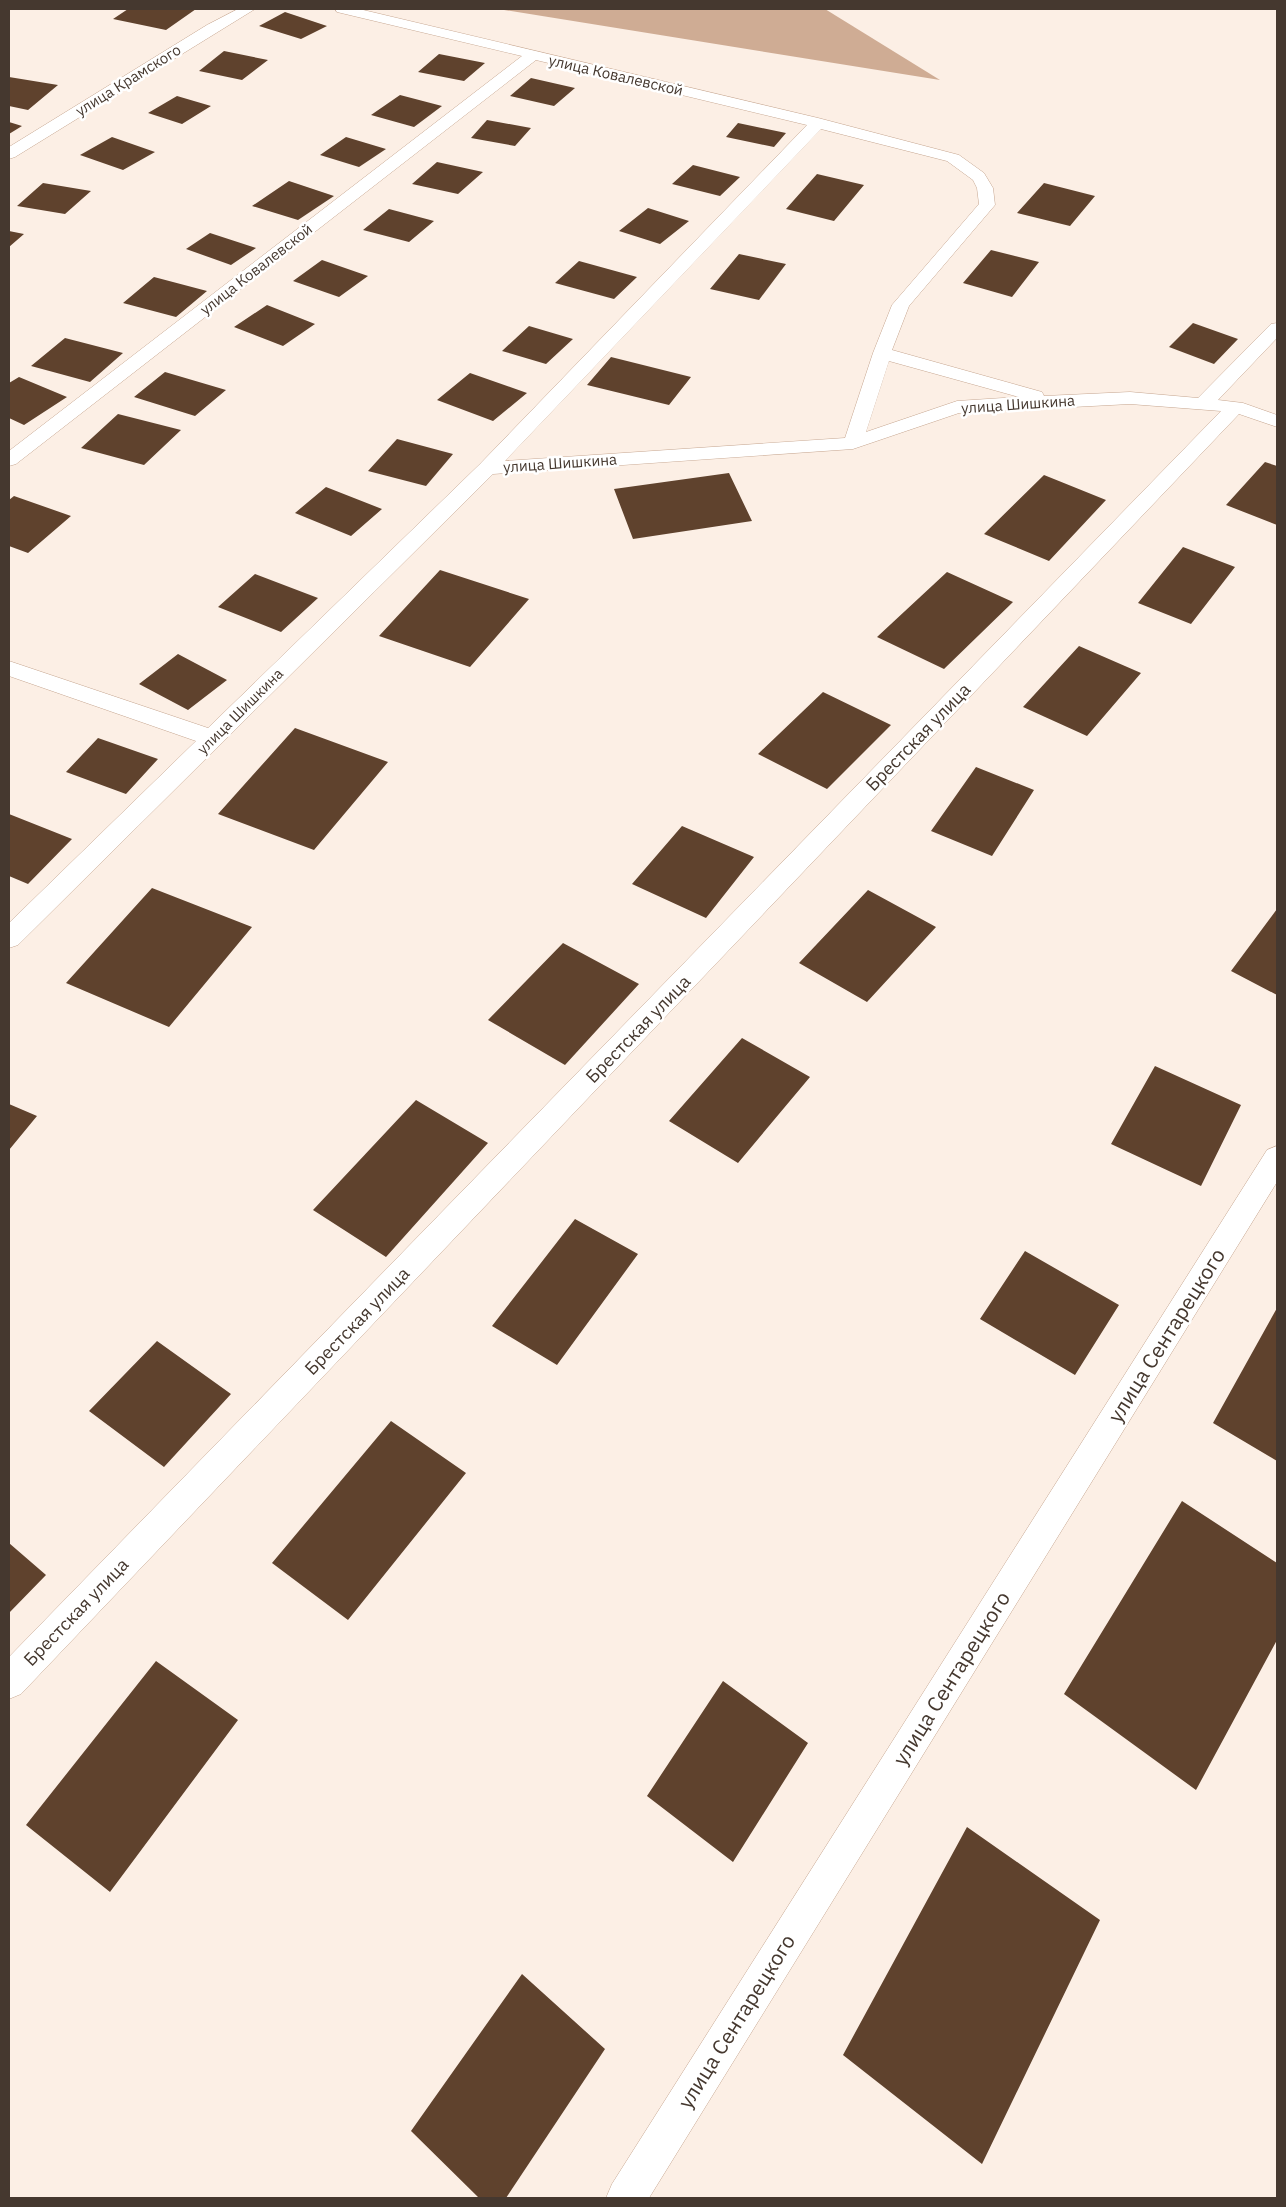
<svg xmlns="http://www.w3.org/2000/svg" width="1286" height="2207" font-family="'IBM Plex Sans',sans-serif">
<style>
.forest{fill:#cfac94}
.building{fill:#5f422d}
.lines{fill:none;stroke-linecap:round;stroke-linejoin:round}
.minor-casing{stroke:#c6a690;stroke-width:1}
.minor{fill:#fff;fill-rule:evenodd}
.labels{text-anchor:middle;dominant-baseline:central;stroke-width:5;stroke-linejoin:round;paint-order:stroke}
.far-street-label{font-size:15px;fill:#45382f;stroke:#fff}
.street-label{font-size:18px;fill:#45382f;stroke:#fff}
.near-street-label{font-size:21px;fill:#45382f;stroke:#fff}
</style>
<rect width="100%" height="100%" fill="#fcefe5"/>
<path class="forest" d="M 498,9 L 825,9 L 940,80 Z"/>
<path class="building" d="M 128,9 L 196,9 L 166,30 L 113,19 Z
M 285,12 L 327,26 L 301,39 L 259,26 Z
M 224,51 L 268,60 L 242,80 L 199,71 Z
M 439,54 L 485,63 L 464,81 L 418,72 Z
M 9,77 L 58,85 L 28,110 L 9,106 Z
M 531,78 L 575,88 L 554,106 L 510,96 Z
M 400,95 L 442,106 L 414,127 L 371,115 Z
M 177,96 L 211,106 L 182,124 L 148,113 Z
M 487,120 L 531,128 L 515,146 L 471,138 Z
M 9,122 L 22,126 L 9,134 Z
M 738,123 L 786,133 L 774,147 L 726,137 Z
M 112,137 L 155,152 L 123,170 L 80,155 Z
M 346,137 L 386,149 L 359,167 L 320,155 Z
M 437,162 L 483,172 L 458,194 L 412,184 Z
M 693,165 L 740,177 L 720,196 L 672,184 Z
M 817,174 L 864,185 L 834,221 L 786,209 Z
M 289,181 L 334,196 L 298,220 L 252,206 Z
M 43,183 L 91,191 L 65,214 L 17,206 Z
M 1044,183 L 1095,196 L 1070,226 L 1017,213 Z
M 648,208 L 689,221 L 660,244 L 619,231 Z
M 389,209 L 434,221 L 409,242 L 363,230 Z
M 9,231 L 24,234 L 9,247 Z
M 210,233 L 256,248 L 231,265 L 186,249 Z
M 991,250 L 1039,262 L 1012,297 L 963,283 Z
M 739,254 L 786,264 L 759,300 L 710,289 Z
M 322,260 L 368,276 L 339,297 L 293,281 Z
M 579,261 L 637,277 L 614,299 L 555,283 Z
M 154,277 L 207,291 L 176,317 L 123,303 Z
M 267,305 L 315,324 L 283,346 L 234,327 Z
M 1193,323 L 1238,339 L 1214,364 L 1169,347 Z
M 529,326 L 573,339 L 546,364 L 502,351 Z
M 65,338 L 123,353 L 90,382 L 31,366 Z
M 611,357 L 691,377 L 669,405 L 587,385 Z
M 165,372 L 226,390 L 195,416 L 134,397 Z
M 470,373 L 527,393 L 493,421 L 437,400 Z
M 19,377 L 67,397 L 24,425 L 9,418 L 9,383 Z
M 118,414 L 181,430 L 144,465 L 81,448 Z
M 397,439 L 453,454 L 426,486 L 368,471 Z
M 1265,462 L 1277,466 L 1277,525 L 1226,505 Z
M 729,473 L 752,521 L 633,539 L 614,489 Z
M 1044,475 L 1106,500 L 1049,561 L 984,534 Z
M 326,487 L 382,509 L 351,536 L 295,513 Z
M 14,496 L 71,516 L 28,553 L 9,546 L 9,500 Z
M 1183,547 L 1235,567 L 1191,624 L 1138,603 Z
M 440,570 L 529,599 L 470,667 L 379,636 Z
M 947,572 L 1013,602 L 944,669 L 877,637 Z
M 255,574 L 318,598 L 281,632 L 218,607 Z
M 1079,646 L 1141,673 L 1087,736 L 1023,707 Z
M 178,654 L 227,680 L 188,710 L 139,684 Z
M 823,692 L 891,725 L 827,789 L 758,754 Z
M 295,728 L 388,762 L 314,850 L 218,814 Z
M 98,738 L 158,759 L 126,794 L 66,772 Z
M 976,767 L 1034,790 L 992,856 L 931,831 Z
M 9,814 L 72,839 L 28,884 L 9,876 Z
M 682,826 L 754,857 L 706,918 L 632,884 Z
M 152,888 L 252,927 L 169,1027 L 66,983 Z
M 868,890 L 936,927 L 867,1002 L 799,963 Z
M 1277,909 L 1277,995 L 1231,971 Z
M 563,943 L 639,984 L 565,1065 L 488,1020 Z
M 742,1038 L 810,1077 L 738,1163 L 669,1121 Z
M 1155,1066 L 1241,1105 L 1201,1186 L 1111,1144 Z
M 416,1100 L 488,1143 L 386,1257 L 313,1210 Z
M 9,1104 L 37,1116 L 9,1150 Z
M 575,1219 L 638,1254 L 557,1365 L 492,1326 Z
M 1025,1251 L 1119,1305 L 1075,1375 L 980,1319 Z
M 1277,1308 L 1277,1461 L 1213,1423 Z
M 157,1341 L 231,1394 L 164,1467 L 89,1411 Z
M 391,1421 L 466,1473 L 348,1620 L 272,1563 Z
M 1182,1501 L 1277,1563 L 1277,1640 L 1196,1790 L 1064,1694 Z
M 9,1543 L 46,1575 L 9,1613 Z
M 156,1661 L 238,1720 L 110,1892 L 26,1825 Z
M 723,1681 L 808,1743 L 733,1862 L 647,1796 Z
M 967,1827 L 1100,1920 L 982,2164 L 843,2055 Z
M 522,1974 L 605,2049 L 506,2198 L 479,2198 L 411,2131 Z"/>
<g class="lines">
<g class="minor-casing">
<path id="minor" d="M 238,9 L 255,9 L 15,157 L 9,159 L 9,147 L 207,25 Z
M 335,9 L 359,9 L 818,118 L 959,155 L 984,173 L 993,188 L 995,205 L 909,306 L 892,350 L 1042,392 L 1044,396 L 1130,392 L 1198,398 L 1271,324 L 1277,323 L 1277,338 L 1218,400 L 1243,403 L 1277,415 L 1277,427 L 1239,414 L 21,1694 L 9,1699 L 9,1657 L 1221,411 L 1130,404 L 959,413 L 853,449 L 493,474 L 18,945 L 9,948 L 9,923 L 196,741 L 9,676 L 9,661 L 208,728 L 480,464 L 807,125 L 536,60 L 16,464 L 9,466 L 9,451 L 522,56 L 337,12 ZM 821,129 L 947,161 L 973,180 L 977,188 L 979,204 L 892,305 L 873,353 L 845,438 L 505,461 ZM 889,361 L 1019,397 L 957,401 L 866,432 Z
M 1277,1146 L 1277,1182 L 649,2198 L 606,2198 L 612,2184 L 1267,1150 Z"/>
</g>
<use href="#minor" class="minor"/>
</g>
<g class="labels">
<g class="far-street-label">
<text transform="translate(616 75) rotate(13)">улица Ковалевской</text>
<text transform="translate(128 80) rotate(-32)">улица Крамского</text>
<text transform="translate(256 269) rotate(-38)">улица Ковалевской</text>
<text transform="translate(1018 404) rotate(-4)">улица Шишкина</text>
<text transform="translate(560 463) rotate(-4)">улица Шишкина</text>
<text transform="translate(240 711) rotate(-45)">улица Шишкина</text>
</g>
<g class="street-label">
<text transform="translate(918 737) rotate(-46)">Брестская улица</text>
<text transform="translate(638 1029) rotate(-46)">Брестская улица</text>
<text transform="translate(357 1321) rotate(-46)">Брестская улица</text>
<text transform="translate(76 1612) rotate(-46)">Брестская улица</text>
</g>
<g class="near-street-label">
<text transform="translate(1166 1335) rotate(-58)">улица Сентарецкого</text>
<text transform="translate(951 1678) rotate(-58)">улица Сентарецкого</text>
<text transform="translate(736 2021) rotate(-58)">улица Сентарецкого</text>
</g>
</g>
<rect width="1286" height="2207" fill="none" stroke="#45382f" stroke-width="20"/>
</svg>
